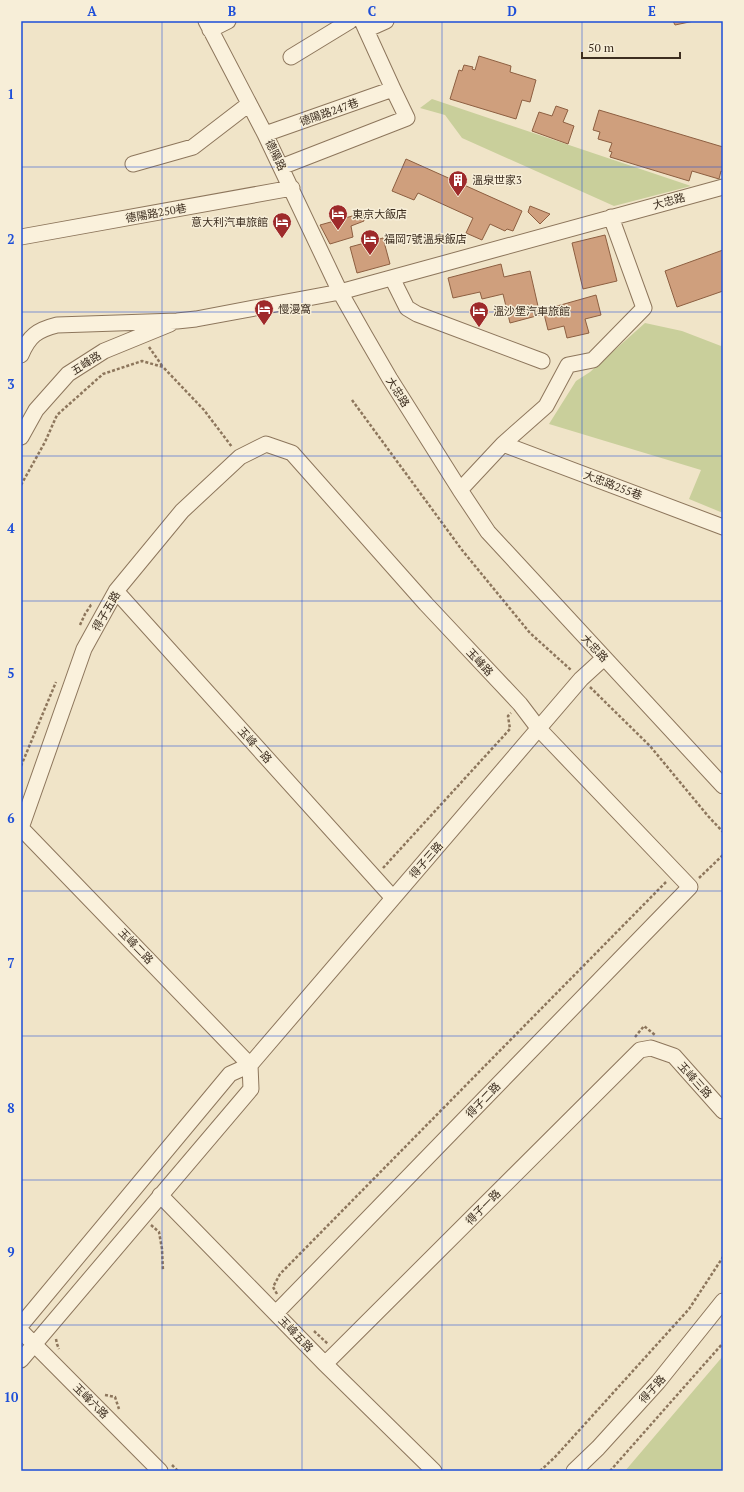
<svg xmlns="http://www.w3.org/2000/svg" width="744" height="1492" font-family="'PT Serif','Noto Sans TC',serif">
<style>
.green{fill:#c9cf9b}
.building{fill:#cf9f7d;stroke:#8d5f41}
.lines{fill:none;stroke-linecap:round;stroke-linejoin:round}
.minor-casing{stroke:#8d765c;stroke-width:17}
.path{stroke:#8d765c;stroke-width:2.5;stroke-dasharray:3 2;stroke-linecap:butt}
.minor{stroke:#faf1dc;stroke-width:15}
.grid{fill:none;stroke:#1d4ed8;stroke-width:1;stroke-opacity:0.55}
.labels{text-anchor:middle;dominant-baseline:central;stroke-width:3;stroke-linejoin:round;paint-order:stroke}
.street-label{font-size:11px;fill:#3d2e20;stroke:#f7eed8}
.poi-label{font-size:11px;fill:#3d2e20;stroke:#f7eed8;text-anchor:start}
.neatline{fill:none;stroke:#1d4ed8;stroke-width:1.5}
.grid-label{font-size:13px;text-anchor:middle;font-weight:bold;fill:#1d4ed8}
</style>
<rect width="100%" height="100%" fill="#f0e4c8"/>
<path class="green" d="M 432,99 L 691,186 L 614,206 L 462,138 L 445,115 L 420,108 Z
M 723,322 L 723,513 L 689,499 L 701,470 L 549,424 L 576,381 L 590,372 L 645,323 L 682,331 L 721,346 Z
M 723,1356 L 723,1471 L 625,1471 Z"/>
<path class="building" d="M 673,21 L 694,21 L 675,25 Z
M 479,56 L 511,66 L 510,72 L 536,80 L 530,102 L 522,100 L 516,119 L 450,99 L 459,70 L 462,71 L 464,65 L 473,67 L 472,69 L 475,70 Z
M 556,106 L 568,110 L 563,122 L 574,126 L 568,144 L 532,131 L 539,112 L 552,116 Z
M 599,110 L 723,147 L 723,172 L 721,171 L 719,179 L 692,171 L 689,181 L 610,157 L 612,152 L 609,151 L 612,143 L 598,139 L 600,132 L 593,130 Z
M 406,159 L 522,211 L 513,231 L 507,229 L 505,231 L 490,224 L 482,240 L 466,233 L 473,218 L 418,193 L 414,200 L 392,191 Z
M 530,206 L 550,214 L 540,224 L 528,212 Z
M 363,213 L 364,221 L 351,226 L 353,237 L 330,244 L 320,225 Z
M 605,235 L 617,281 L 583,289 L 572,243 Z
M 383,238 L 390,264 L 357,273 L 350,247 Z
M 723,250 L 723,291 L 677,307 L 665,271 Z
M 501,264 L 504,277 L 530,271 L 540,315 L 510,323 L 503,294 L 482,299 L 480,292 L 453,298 L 448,278 Z
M 596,295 L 601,315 L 585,319 L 589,333 L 567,338 L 564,326 L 548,330 L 543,310 Z"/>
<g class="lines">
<g class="minor-casing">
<path id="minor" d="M 206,21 L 265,134 L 340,292 L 365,336 L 390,379 L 460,490 L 488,532 L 723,786
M 210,30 L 228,21
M 366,30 L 386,21
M 291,57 L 350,21
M 265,134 L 393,89
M 133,164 L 193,147 L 249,104
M 281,167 L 407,118 L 393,89 L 362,21
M 21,237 L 292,188
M 392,278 L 407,308 L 417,314 L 542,361
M 21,355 C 29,336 37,330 57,325 L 177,321 L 196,319 L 340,292 L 723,187
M 21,437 L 36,410 L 68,374 L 104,351 L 170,324
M 503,444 L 723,527
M 460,490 L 503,444 L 546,406 L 568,365 L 593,360 L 644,308 L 611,217
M 116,591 L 393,898
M 21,828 L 84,649 L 116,591 L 182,511 L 240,457 L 266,444 L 292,453 L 426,604 L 520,704 L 539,729 L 690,887 L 276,1313
M 21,828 L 250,1065
M 160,1195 L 325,1364 L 434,1471
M 21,1325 L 230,1074 L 250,1065 L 581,679 L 604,658
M 21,1331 L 160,1471
M 21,1360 L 251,1089 L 250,1065
M 325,1364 L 640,1050 L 651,1048 L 674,1056 L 723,1111
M 574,1471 L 598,1448 L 658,1382 L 723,1301"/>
</g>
<path class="path" d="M 149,347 L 163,367
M 352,400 L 462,550 L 530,633 L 571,670
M 21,485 L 45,442 L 57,415 L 103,374 L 142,361 L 163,367 L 204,410 L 232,447
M 80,625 L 85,614 L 91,605 L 93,605
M 590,687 L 650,746 L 708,816 L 723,832
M 21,766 L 56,682
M 383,868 L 510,729 L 508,716 L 511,713
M 699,878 L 723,855
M 635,1037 L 644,1026 L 655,1035
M 151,1225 L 159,1232 L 162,1249 L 163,1271
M 277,1294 L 273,1287 L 280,1274 L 666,882
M 314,1331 L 328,1344
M 56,1339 L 57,1344 L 59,1349
M 105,1395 L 115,1397 L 119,1409
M 172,1465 L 178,1471
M 540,1471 L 555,1457 L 689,1309 L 723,1257
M 610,1471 L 723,1343"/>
<use href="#minor" class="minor"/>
</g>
<path class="grid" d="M 162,21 L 162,1471M 302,21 L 302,1471M 442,21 L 442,1471M 582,21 L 582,1471M 21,167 L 723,167M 21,312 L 723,312M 21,456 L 723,456M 21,601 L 723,601M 21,746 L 723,746M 21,891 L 723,891M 21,1036 L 723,1036M 21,1180 L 723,1180M 21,1325 L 723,1325"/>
<defs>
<g id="building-pin" transform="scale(1)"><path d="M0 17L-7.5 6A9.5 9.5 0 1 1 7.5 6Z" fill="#9e2a2b" stroke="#f7eed8"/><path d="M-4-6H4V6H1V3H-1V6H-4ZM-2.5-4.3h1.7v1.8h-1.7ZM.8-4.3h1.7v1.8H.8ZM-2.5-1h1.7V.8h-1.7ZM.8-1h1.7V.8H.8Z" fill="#fff"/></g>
<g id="hotel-pin" transform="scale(1)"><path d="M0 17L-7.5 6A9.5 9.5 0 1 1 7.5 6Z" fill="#9e2a2b" stroke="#f7eed8"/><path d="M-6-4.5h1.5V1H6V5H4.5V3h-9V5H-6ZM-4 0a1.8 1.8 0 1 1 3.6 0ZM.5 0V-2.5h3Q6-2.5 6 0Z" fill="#fff"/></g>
</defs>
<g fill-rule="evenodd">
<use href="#building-pin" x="458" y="180"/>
<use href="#hotel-pin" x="338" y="214"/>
<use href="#hotel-pin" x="282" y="222"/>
<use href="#hotel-pin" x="370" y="239"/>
<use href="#hotel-pin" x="264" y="309"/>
<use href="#hotel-pin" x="479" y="311"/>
</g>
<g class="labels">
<g class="street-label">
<text transform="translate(329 112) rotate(-19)">德陽路247巷</text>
<text transform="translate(276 155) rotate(64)">德陽路</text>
<text transform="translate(669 201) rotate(-15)">大忠路</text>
<text transform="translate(156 213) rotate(-10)">德陽路250巷</text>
<text transform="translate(86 363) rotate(-32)">五峰路</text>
<text transform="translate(398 392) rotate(58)">大忠路</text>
<text transform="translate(613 485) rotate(21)">大忠路255巷</text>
<text transform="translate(106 611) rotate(-60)">得子五路</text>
<text transform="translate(595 648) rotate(47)">大忠路</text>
<text transform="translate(480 662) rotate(47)">玉峰路</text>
<text transform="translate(255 745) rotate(48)">玉峰一路</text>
<text transform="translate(426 860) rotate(-49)">得子三路</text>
<text transform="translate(136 946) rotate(46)">玉峰二路</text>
<text transform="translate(695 1080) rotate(48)">玉峰三路</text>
<text transform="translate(483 1100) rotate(-46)">得子二路</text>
<text transform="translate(483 1207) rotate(-45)">得子一路</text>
<text transform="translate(296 1334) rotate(46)">玉峰五路</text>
<text transform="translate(652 1389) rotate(-48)">得子路</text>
<text transform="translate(91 1401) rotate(45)">玉峰六路</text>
</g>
<g class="poi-label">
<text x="472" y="180">溫泉世家3</text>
<text x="352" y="214">東京大飯店</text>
<text x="268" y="222" text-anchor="end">意大利汽車旅館</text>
<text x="384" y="239">福岡7號溫泉飯店</text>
<text x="278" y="309">慢漫窩</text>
<text x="493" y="311">溫沙堡汽車旅館</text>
</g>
</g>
<rect width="744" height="1492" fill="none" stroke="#f7eed8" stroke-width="44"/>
<path d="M582 52v6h98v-6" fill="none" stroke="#3d2e20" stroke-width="2"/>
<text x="588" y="52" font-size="12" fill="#3d2e20" stroke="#f7eed8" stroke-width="3" paint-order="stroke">50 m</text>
<rect x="22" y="22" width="700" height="1448" class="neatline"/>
<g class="grid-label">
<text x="92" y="16">A</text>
<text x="232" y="16">B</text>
<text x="372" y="16">C</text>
<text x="512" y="16">D</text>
<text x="652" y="16">E</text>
<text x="11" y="99">1</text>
<text x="11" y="244">2</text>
<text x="11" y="389">3</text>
<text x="11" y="533">4</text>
<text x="11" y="678">5</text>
<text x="11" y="823">6</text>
<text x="11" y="968">7</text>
<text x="11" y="1113">8</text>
<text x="11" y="1257">9</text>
<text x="11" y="1402">10</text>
</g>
</svg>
